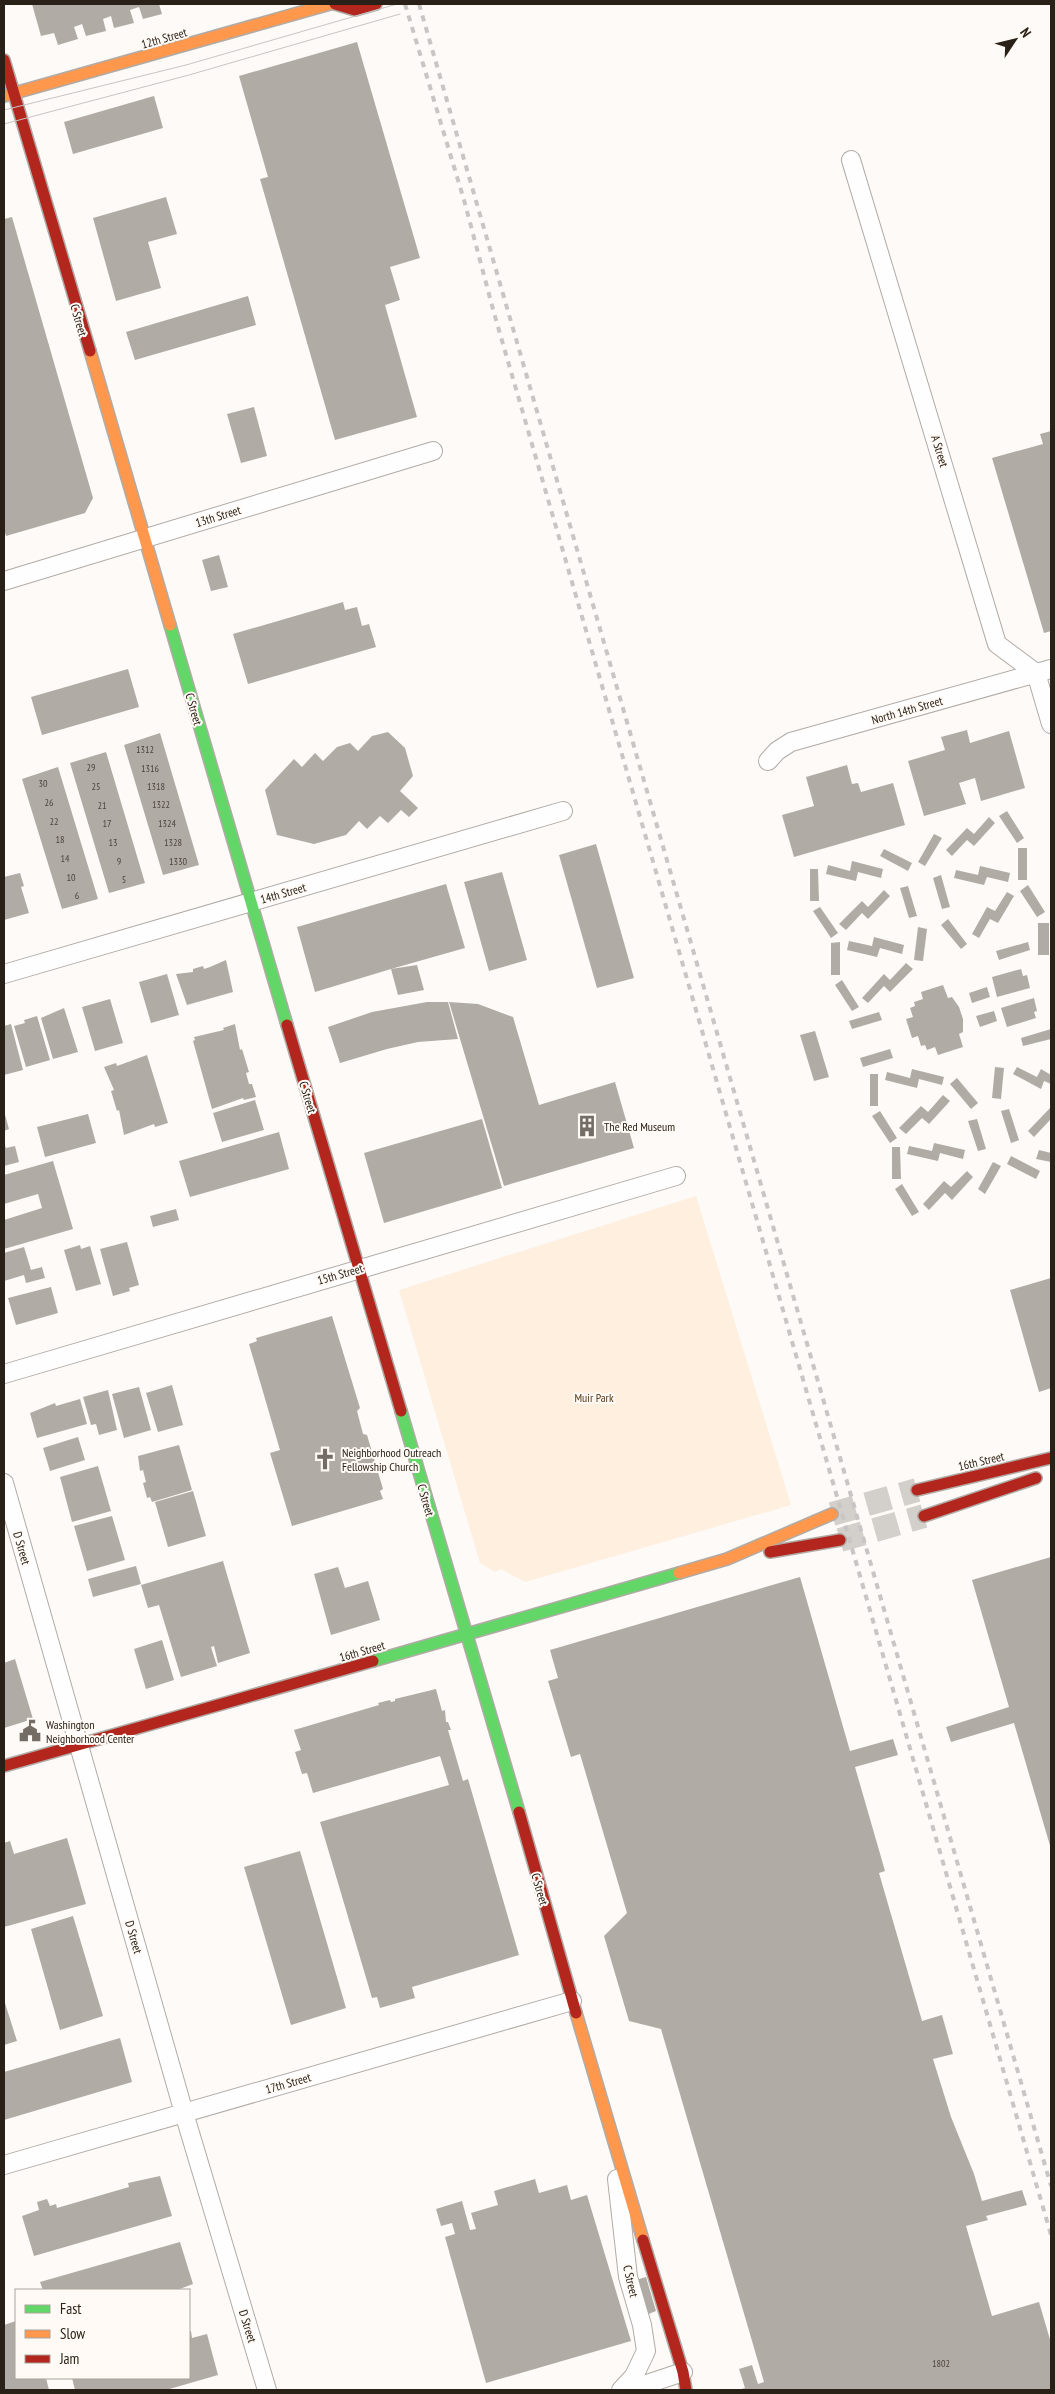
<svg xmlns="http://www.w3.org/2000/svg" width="1055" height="2394" font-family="'PT Sans Narrow',sans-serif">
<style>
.green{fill:#feefdf}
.building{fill:#b1aba5}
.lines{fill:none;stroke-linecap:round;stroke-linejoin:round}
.secondary-tunnel{stroke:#d3cfca;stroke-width:24;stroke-dasharray:24 12;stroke-linecap:butt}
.street-casing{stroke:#b1aba6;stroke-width:20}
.fast-casing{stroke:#b1aba6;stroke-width:14}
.slow-casing{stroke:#b1aba6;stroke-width:14}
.jam-casing{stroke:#b1aba6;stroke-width:14}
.street{stroke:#fffefe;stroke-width:18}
.fast{stroke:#63d668;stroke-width:11}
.slow{stroke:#ff974d;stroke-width:11}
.jam{stroke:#b3261e;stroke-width:11}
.tram{stroke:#c7c6c5;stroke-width:1}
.rail{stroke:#c7c6c5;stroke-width:4;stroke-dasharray:6 6;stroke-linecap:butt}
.labels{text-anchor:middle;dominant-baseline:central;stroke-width:4;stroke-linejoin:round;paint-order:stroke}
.number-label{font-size:10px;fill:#4b443a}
.street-label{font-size:12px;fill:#292117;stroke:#fffaf5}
.poi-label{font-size:12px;fill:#292117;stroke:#fffaf5;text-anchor:start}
.park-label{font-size:12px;fill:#583a16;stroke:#fffaf5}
</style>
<rect width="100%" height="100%" fill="#fdfaf7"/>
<path class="green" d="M 696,1196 L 791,1505 L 525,1582 L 501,1569 L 495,1572 L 480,1563 L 399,1290 Z"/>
<path class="building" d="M 32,4 L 159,4 L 162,14 L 143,19 L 139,7 L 130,10 L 134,23 L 114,28 L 111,16 L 103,19 L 106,31 L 86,36 L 82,24 L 74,27 L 78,39 L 58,45 L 54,33 L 41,36 Z
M 357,42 L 420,258 L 390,267 L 400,300 L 385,305 L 417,417 L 335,440 L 260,179 L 268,177 L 239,76 Z
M 154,96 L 163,128 L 73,154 L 64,122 Z
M 166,197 L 177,234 L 148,242 L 161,288 L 116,301 L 93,218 Z
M 12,217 L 93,498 L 85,513 L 6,536 L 4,529 L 4,219 Z
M 248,296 L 256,325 L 135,360 L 126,332 Z
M 254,407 L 267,456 L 241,463 L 227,414 Z
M 1051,431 L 1051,631 L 1044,633 L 992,458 L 1043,444 L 1040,434 Z
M 219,555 L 228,587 L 211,591 L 202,560 Z
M 343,602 L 345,610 L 357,607 L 362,626 L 369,624 L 376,647 L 248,684 L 233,634 Z
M 128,669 L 139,707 L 42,735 L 31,697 Z
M 967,730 L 970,743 L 1009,731 L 1025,788 L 981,801 L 975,778 L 959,783 L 966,804 L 924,816 L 908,761 L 945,750 L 941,737 Z
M 388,732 L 405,748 L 413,776 L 400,791 L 418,808 L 409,817 L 401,810 L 388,823 L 380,816 L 367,829 L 359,821 L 346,835 L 314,844 L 277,835 L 265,790 L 294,759 L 302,767 L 315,753 L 323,761 L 337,747 L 350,743 L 358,751 L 372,736 Z
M 160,733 L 199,865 L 163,875 L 124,745 Z
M 106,752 L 145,883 L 109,893 L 70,763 Z
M 847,765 L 852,784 L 858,783 L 861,792 L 893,783 L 905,825 L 794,857 L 782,815 L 814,806 L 806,777 Z
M 58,767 L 98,899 L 62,909 L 22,779 Z
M 1007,811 L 1024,838 L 1017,843 L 999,816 Z
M 989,817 L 995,823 L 974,846 L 967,840 L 952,856 L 946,850 L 967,828 L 974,834 Z
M 934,834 L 942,838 L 925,866 L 918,862 Z
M 596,844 L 634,978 L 597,988 L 559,855 Z
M 1018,848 L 1027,848 L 1027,880 L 1018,880 Z
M 884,849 L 912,863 L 908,871 L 880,856 Z
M 852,861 L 883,869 L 881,878 L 858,872 L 856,881 L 826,874 L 828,865 L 850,871 Z
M 980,866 L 1010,873 L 1008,882 L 987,877 L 984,885 L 954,878 L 956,870 L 978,875 Z
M 810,869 L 818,869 L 819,901 L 810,901 Z
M 502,872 L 527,960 L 489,971 L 464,882 Z
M 20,873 L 24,886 L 21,887 L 29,913 L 4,920 L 4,877 Z
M 941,875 L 950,907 L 942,909 L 933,878 Z
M 446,884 L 465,948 L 391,969 L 417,965 L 424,990 L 398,995 L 391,969 L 315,992 L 297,927 Z
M 1028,885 L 1045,912 L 1037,917 L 1020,891 Z
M 908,886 L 917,916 L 909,918 L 900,888 Z
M 884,890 L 890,896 L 868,919 L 862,913 L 846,930 L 839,924 L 862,901 L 868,907 Z
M 1007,892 L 1014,896 L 998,923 L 990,919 L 979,938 L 972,934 L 987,907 L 995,911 Z
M 820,907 L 838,933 L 831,938 L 813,911 Z
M 948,919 L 967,944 L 961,949 L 941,925 Z
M 1038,923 L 1049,923 L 1049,955 L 1038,955 Z
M 918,927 L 927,929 L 923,961 L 914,960 Z
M 874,937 L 904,945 L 902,954 L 880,948 L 877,957 L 847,950 L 849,941 L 872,946 Z
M 840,942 L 840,975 L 831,975 L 831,943 Z
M 1028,942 L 1030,950 L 999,960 L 996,951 Z
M 226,960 L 233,992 L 187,1005 L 176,974 L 193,972 L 193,969 L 203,966 L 204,969 L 210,967 Z
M 906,963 L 913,969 L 890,992 L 884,986 L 868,1003 L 862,998 L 884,974 L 890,980 Z
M 1021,969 L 1023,976 L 1027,975 L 1030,988 L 997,997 L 992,977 Z
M 167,974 L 179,1015 L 151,1023 L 139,982 Z
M 842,980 L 859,1007 L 852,1011 L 835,985 Z
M 943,985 L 948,998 L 952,997 L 959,1007 L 963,1019 L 963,1032 L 959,1034 L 963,1047 L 938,1055 L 935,1047 L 927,1050 L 925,1045 L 921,1046 L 918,1036 L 912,1038 L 906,1019 L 913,1017 L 910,1008 L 915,1006 L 914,1002 L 923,999 L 921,992 Z
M 987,987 L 990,997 L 972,1003 L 969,993 Z
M 1034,998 L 1037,1011 L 1034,1012 L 1036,1018 L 1007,1027 L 1001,1008 Z
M 110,999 L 123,1043 L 95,1051 L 82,1007 Z
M 427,1002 L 448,1002 L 458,1039 L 418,1042 L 387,1049 L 340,1063 L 328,1027 L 372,1012 Z
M 449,1002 L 478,1004 L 513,1017 L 539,1105 L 615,1082 L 634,1148 L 504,1186 Z
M 64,1008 L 78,1052 L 53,1059 L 41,1018 Z
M 994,1011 L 997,1021 L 980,1027 L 976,1016 Z
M 879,1012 L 882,1020 L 852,1029 L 849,1021 Z
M 37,1016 L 50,1060 L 26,1067 L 14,1026 L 25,1023 L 24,1020 Z
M 11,1024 L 23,1070 L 4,1075 L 4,1026 Z
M 235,1024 L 240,1050 L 242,1049 L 249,1072 L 246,1073 L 249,1084 L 252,1084 L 256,1097 L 244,1100 L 243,1098 L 212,1109 L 193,1041 L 195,1040 L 194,1037 L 224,1030 L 223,1028 Z
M 1051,1029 L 1051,1039 L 1023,1046 L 1021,1038 Z
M 815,1031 L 829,1077 L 814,1081 L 800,1035 Z
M 890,1049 L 893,1058 L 863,1067 L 860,1058 Z
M 147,1055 L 168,1123 L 155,1127 L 154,1124 L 124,1135 L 119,1110 L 117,1111 L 111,1091 L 114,1090 L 104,1067 L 116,1063 L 117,1066 Z
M 995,1067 L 1004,1068 L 1001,1099 L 992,1098 Z
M 1017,1067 L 1037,1077 L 1041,1069 L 1051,1075 L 1051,1084 L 1044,1081 L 1041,1089 L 1013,1074 Z
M 912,1069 L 944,1077 L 942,1085 L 919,1079 L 917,1088 L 885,1080 L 887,1072 L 910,1078 Z
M 870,1074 L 878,1074 L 878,1106 L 870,1106 Z
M 957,1078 L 978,1103 L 971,1109 L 950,1084 Z
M 943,1095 L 950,1101 L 929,1124 L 922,1118 L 906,1134 L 899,1128 L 921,1106 L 928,1112 Z
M 255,1100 L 264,1130 L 222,1142 L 213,1113 Z
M 1050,1108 L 1051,1122 L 1050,1120 L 1034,1137 L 1028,1131 Z
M 1009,1109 L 1019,1140 L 1011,1143 L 1001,1111 Z
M 4,1111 L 9,1129 L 4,1131 Z
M 880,1111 L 897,1138 L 890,1143 L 872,1116 Z
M 88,1114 L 96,1143 L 45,1157 L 37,1127 Z
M 482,1119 L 502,1188 L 384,1223 L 364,1153 Z
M 977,1119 L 986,1149 L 978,1151 L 968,1121 Z
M 279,1132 L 289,1169 L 190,1197 L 179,1161 Z
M 4,1143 L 6,1148 L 15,1146 L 19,1162 L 4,1166 Z
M 934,1143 L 965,1150 L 963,1159 L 940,1153 L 938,1161 L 907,1154 L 909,1146 L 932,1151 Z
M 892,1147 L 900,1147 L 901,1179 L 892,1179 Z
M 1039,1150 L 1051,1153 L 1051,1162 L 1036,1159 Z
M 1011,1156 L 1040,1171 L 1036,1179 L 1007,1164 Z
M 53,1161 L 73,1229 L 4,1249 L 4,1220 L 42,1208 L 38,1194 L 4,1204 L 4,1175 Z
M 993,1162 L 1001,1166 L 985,1194 L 978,1189 Z
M 967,1171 L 973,1177 L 952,1200 L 945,1193 L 929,1210 L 923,1204 L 944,1181 L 951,1187 Z
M 902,1184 L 919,1212 L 912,1216 L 895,1189 Z
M 176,1209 L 179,1220 L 153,1227 L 150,1216 Z
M 127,1242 L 139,1285 L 129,1288 L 130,1291 L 113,1296 L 100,1249 Z
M 80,1245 L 81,1249 L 90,1246 L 101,1284 L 76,1291 L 64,1250 Z
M 24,1247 L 31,1270 L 42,1267 L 45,1278 L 26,1283 L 24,1275 L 4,1281 L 4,1253 Z
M 1051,1278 L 1051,1388 L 1039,1392 L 1010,1290 Z
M 51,1287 L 58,1313 L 16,1325 L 8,1298 Z
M 332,1316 L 360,1408 L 357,1411 L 363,1434 L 367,1435 L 383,1489 L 380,1491 L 383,1499 L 292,1526 L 270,1453 L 280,1450 L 249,1344 L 257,1341 L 256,1338 Z
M 172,1385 L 183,1425 L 158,1432 L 146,1393 Z
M 139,1387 L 151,1430 L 124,1438 L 112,1394 Z
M 108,1390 L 117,1430 L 99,1435 L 96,1424 L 91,1425 L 83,1397 Z
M 80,1399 L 87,1424 L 37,1438 L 30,1413 L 55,1403 L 56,1406 Z
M 78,1437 L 85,1460 L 50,1471 L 43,1448 Z
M 179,1445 L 192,1490 L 152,1502 L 150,1497 L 147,1498 L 143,1483 L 146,1482 L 143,1470 L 140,1471 L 138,1456 Z
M 98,1466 L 111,1511 L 72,1522 L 60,1477 Z
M 193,1491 L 206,1536 L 168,1547 L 155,1502 Z
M 112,1516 L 125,1560 L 87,1571 L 74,1526 Z
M 1051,1557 L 1051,1849 L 1014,1723 L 951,1742 L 946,1727 L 1009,1707 L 972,1580 Z
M 223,1561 L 250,1653 L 218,1663 L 214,1646 L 211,1647 L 217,1666 L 181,1677 L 159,1605 L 148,1608 L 141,1585 Z
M 136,1566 L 141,1584 L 93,1597 L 88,1579 Z
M 338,1567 L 345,1588 L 368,1581 L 380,1620 L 331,1635 L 314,1574 Z
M 800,1577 L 850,1751 L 893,1739 L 898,1755 L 855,1767 L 885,1871 L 879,1873 L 922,2021 L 942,2015 L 953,2054 L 933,2059 L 951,2117 L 974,2174 L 982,2201 L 1022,2190 L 1027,2205 L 986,2216 L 988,2220 L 966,2226 L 992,2316 L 1039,2302 L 1051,2343 L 1051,2390 L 738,2390 L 745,2388 L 739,2369 L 752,2365 L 758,2384 L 764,2382 L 661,2029 L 629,2021 L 604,1936 L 627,1913 L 580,1754 L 571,1757 L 548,1681 L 558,1678 L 550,1650 Z
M 162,1640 L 174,1680 L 146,1689 L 134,1649 Z
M 15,1659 L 33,1719 L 4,1728 L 4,1663 Z
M 436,1689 L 442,1711 L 445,1710 L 446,1722 L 448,1722 L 451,1730 L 448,1730 L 463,1781 L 468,1779 L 519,1955 L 412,1987 L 415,1998 L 380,2008 L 377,1997 L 372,1998 L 320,1822 L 449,1785 L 440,1756 L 313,1793 L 307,1773 L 302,1774 L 295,1752 L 301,1750 L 294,1730 L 379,1705 L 378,1703 L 390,1700 L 391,1702 L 395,1701 L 395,1699 Z
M 67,1838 L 86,1904 L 4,1927 L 4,1843 L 10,1841 L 14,1854 Z
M 300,1851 L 346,2008 L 291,2025 L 244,1867 Z
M 73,1916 L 103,2016 L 60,2030 L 31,1929 Z
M 4,2000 L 17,2041 L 4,2045 Z
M 120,2038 L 132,2082 L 4,2120 L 4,2072 Z
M 160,2176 L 172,2216 L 34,2256 L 22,2216 L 39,2210 L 37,2202 L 47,2199 L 50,2206 L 56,2204 L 57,2208 L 129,2187 L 128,2183 Z
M 535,2179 L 539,2193 L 567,2185 L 571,2200 L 587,2195 L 631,2341 L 486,2383 L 445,2237 L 455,2234 L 452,2223 L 441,2226 L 436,2209 L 462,2201 L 470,2230 L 476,2229 L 471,2213 L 498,2205 L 494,2191 Z
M 180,2242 L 193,2284 L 177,2290 L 43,2290 L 40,2282 Z
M 646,2277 L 656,2311 L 646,2315 L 636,2280 Z
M 16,2321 L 16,2378 L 46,2378 L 49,2390 L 4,2390 L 4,2325 Z
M 191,2331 L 192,2338 L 207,2334 L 218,2375 L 166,2390 L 75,2390 L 72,2378 L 189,2378 L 189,2332 Z"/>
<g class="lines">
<path class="secondary-tunnel" d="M 832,1514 L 917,1490
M 840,1540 L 924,1516"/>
<g class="street-casing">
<path id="street" d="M 851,160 L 997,644 L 1036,673 L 1051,724
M 4,581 L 433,451
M 768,761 L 777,751 L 791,742 L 1051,669
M 4,974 L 563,811
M 4,1374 L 676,1176
M 4,1483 L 184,2113 L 267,2390
M 4,2165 L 572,2001
M 617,2179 L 628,2277 L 642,2325 L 646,2351 L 634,2376 L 621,2390
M 629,2390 L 683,2372"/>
</g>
<g class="fast-casing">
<path id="fast" d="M 170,625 L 287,1025
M 401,1411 L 519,1812
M 373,1661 L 679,1573"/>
</g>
<g class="slow-casing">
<path id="slow" d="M 4,96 L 330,4
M 90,351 L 170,625
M 679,1573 L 727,1559 L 832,1514
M 576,2013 L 643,2240"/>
</g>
<g class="jam-casing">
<path id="jam" d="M 335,4 L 355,10 L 376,4
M 4,60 L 90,351
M 287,1025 L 401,1411
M 917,1490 L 1051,1458
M 924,1516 L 1036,1478
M 770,1552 L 840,1540
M 4,1766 L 373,1661
M 519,1812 L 576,2013
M 643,2240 L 683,2372 L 686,2390"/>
</g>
<use href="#street" class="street"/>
<use href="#fast" class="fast"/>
<use href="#slow" class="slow"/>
<use href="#jam" class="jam"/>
<path class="tram" d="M 4,110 L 186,65 L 397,4
M 4,124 L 189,75 L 400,14"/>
<path class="rail" d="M 405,4 L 464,200 L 494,313 L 1051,2235
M 419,4 L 1051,2186"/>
</g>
<defs>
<g id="building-bare" transform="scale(1.725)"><path d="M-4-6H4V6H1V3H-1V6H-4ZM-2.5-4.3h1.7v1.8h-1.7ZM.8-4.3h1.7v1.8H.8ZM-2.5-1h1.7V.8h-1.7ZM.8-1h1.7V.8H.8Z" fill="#736d65" stroke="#fffaf5" stroke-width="2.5" paint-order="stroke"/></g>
<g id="church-bare" transform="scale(1.725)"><path d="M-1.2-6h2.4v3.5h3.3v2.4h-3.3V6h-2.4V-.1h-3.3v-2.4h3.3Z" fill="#736d65" stroke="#fffaf5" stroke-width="2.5" paint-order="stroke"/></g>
<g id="civic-bare" transform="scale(1.725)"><path d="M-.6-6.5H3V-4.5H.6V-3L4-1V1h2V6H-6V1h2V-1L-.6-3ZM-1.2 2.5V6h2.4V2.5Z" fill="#736d65" stroke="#fffaf5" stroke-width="2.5" paint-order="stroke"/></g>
</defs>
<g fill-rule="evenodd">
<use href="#building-bare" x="587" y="1126"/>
<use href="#church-bare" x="325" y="1459"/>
<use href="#civic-bare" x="30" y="1731"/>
</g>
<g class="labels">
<g class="number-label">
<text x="145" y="749">1312</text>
<text x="91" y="767">29</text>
<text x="150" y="768">1316</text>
<text x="43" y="783">30</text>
<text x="96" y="786">25</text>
<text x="156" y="786">1318</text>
<text x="49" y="802">26</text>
<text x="161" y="804">1322</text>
<text x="102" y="805">21</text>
<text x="54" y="821">22</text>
<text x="107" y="823">17</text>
<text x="167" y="823">1324</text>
<text x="60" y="839">18</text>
<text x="113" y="842">13</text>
<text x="173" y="842">1328</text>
<text x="65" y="858">14</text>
<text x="119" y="861">9</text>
<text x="178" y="861">1330</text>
<text x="71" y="877">10</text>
<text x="124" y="879">5</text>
<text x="77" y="895">6</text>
<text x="941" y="2363">1802</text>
</g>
<g class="street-label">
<text transform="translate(164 38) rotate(-16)">12th Street</text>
<text transform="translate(79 320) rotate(74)">C Street</text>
<text transform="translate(940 451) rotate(73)">A Street</text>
<text transform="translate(218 516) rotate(-17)">13th Street</text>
<text transform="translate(194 709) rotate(74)">C Street</text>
<text transform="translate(907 710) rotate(-16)">North 14th Street</text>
<text transform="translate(283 893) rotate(-16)">14th Street</text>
<text transform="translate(308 1097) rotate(73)">C Street</text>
<text transform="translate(340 1274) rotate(-16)">15th Street</text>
<text transform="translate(981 1461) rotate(-13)">16th Street</text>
<text transform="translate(426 1500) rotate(74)">C Street</text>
<text transform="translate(22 1548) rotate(74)">D Street</text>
<text transform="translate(362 1651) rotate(-16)">16th Street</text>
<text transform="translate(540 1889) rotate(74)">C Street</text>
<text transform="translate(134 1937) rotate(74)">D Street</text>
<text transform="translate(288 2083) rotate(-16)">17th Street</text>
<text transform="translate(631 2281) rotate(77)">C Street</text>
<text transform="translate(248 2326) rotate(73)">D Street</text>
</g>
<g class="poi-label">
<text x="604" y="1126">The Red Museum</text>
<text x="342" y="1452">Neighborhood Outreach<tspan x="342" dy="14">Fellowship Church</tspan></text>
<text x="46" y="1724">Washington<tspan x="46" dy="14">Neighborhood Center</tspan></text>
</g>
<g class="park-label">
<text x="594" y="1397">Muir Park</text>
</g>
</g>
<rect width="1055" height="2394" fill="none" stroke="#292117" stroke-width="10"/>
<rect x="15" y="2289" width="175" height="90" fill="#fffaf5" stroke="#a9a39c"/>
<rect x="25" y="2305" width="25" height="8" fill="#63d668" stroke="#a9a39c"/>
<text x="60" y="2314" font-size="15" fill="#292117">Fast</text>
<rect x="25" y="2330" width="25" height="8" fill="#ff974d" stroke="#a9a39c"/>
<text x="60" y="2339" font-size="15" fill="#292117">Slow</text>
<rect x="25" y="2355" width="25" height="8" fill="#b3261e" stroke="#a9a39c"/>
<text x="60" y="2364" font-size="15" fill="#292117">Jam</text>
<g transform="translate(1015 40) rotate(55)" stroke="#fffaf5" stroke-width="4" paint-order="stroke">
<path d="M0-4L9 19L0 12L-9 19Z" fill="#292117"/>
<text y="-8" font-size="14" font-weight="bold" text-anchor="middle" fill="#292117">N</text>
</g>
</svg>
